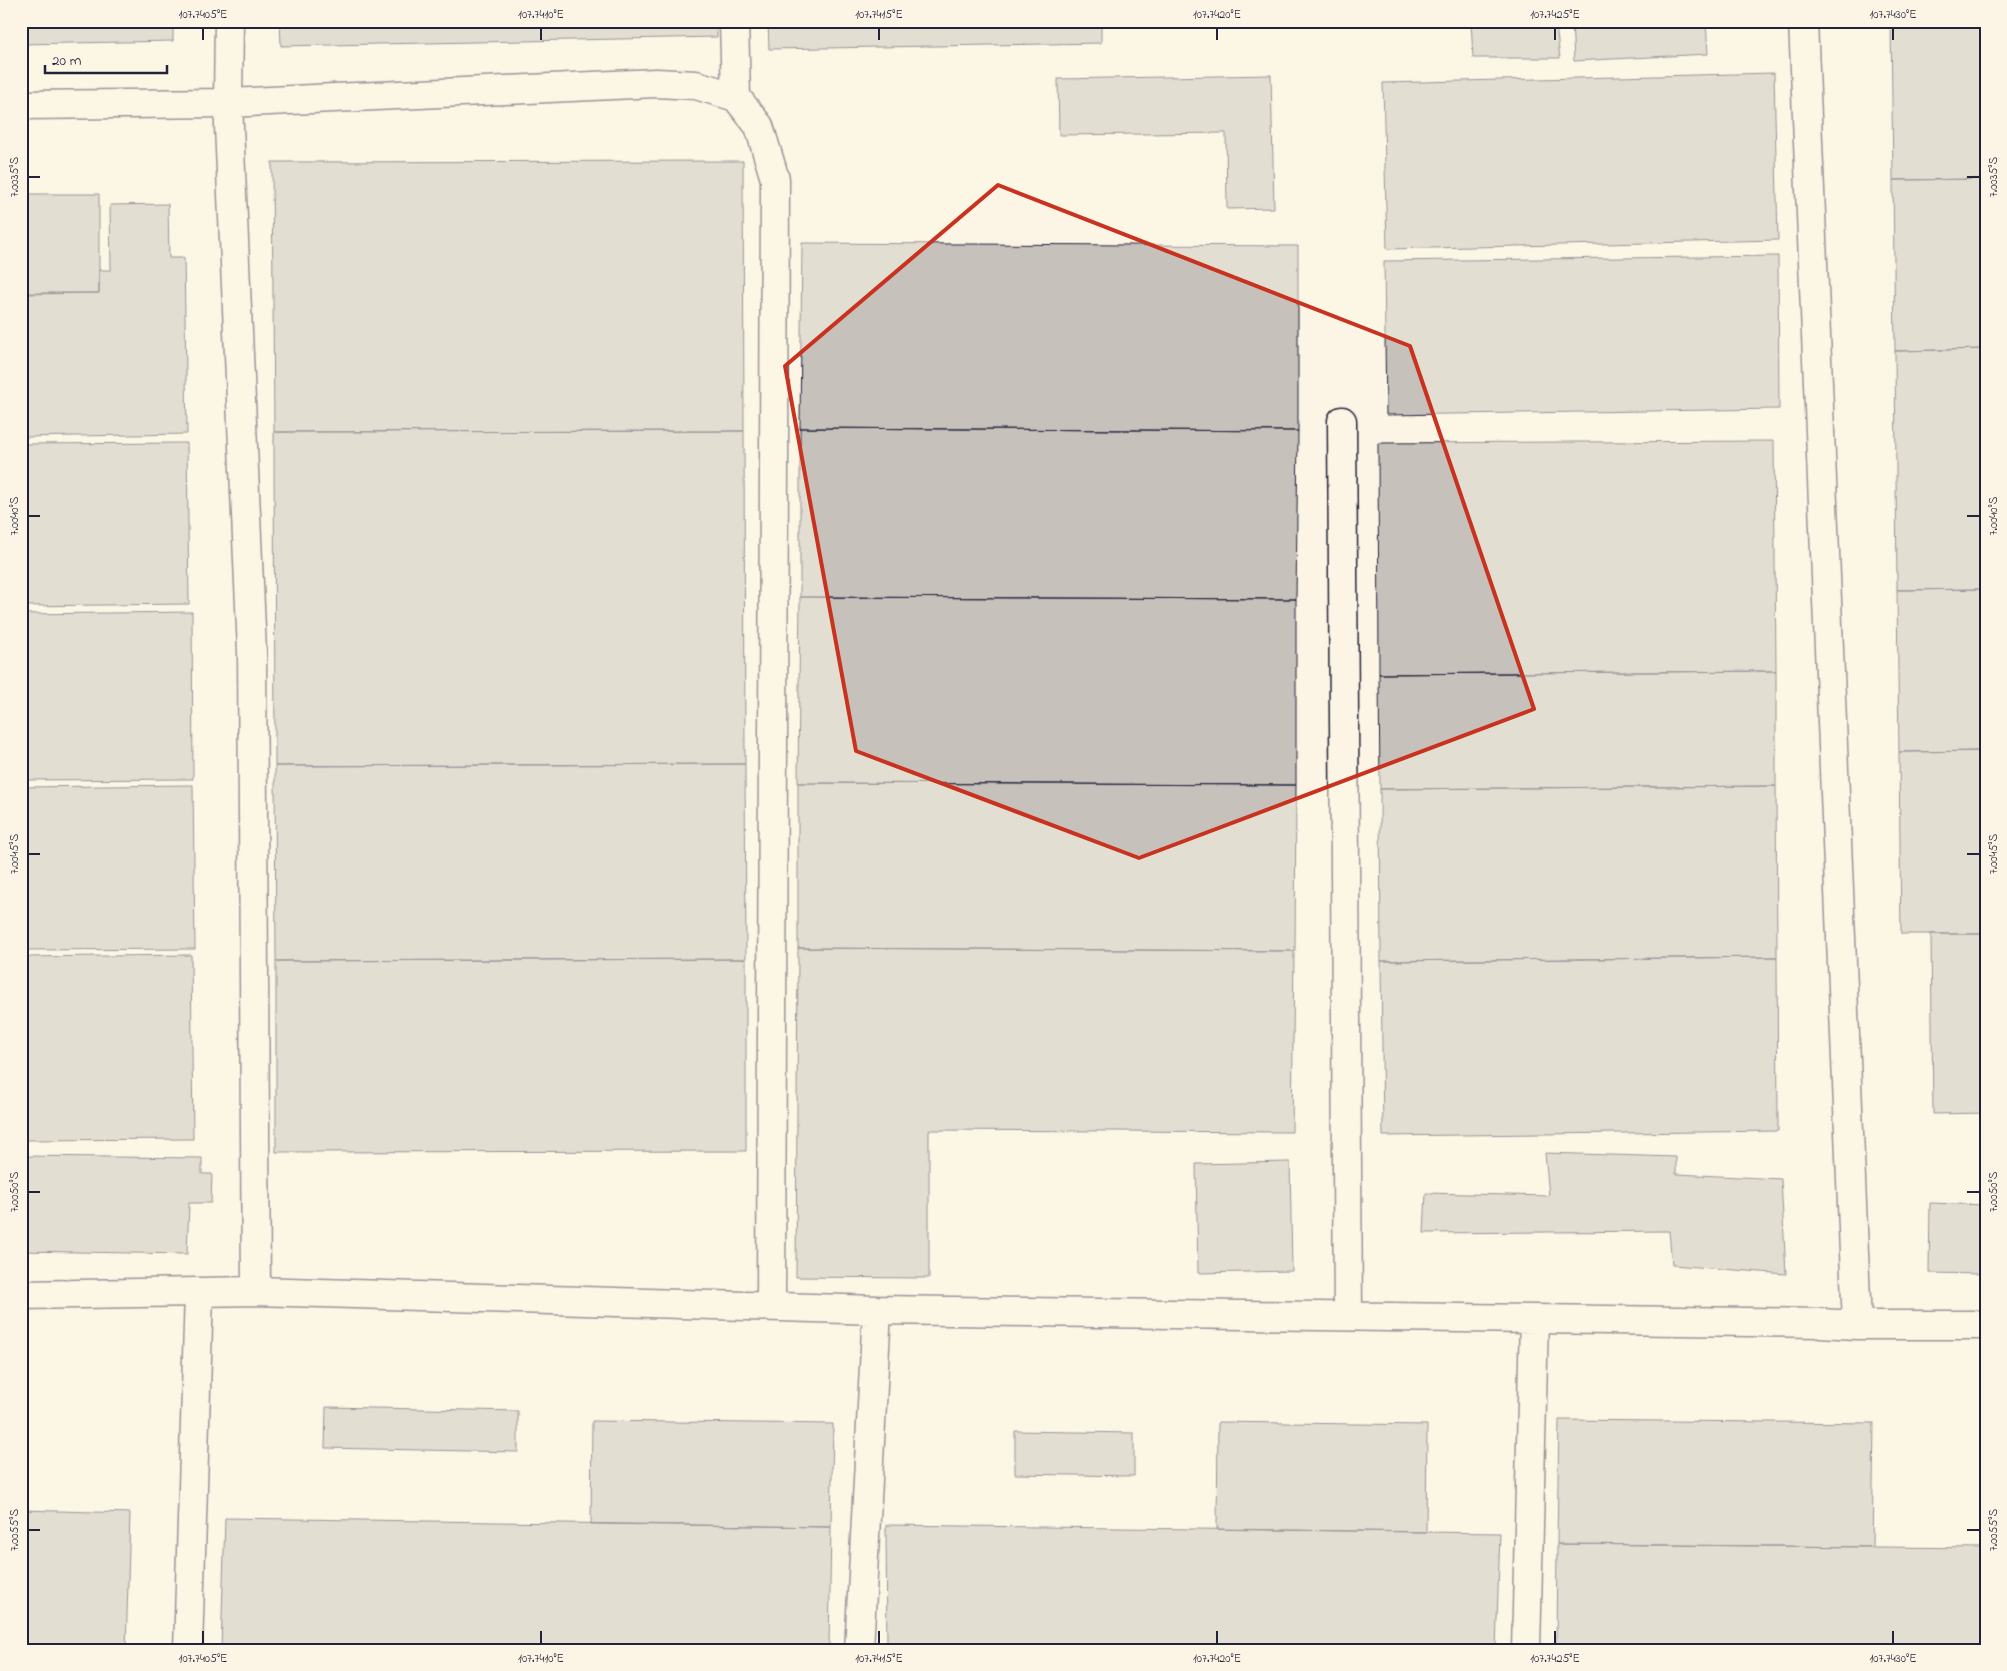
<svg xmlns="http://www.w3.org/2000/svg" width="2007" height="1671" font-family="'Indie Flower',sans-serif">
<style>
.building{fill:#c6c1bb;stroke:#22223b}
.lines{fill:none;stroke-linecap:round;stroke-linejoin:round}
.minor-casing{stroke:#22223b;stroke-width:31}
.minor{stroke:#fcf5e5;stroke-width:28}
.marked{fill:none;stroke:#c8321e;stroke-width:4;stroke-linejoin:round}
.ticks{fill:none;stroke:#22223b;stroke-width:2}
.neatline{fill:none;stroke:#22223b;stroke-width:2}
.ticks-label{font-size:12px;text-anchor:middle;fill:#22223b}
</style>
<rect width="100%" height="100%" fill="#fcf5e5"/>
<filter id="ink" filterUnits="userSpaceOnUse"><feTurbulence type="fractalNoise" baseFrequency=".02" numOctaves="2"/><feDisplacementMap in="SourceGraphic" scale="10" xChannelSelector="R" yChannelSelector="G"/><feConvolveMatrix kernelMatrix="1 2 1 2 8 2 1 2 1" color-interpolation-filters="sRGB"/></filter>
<g filter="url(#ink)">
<path class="building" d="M 21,21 L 173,21 L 173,41 L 21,44 Z
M 280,21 L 717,21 L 717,37 L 281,46 Z
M 768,21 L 1101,21 L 1101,43 L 769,49 Z
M 1471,21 L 1516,21 L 1516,24 L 1556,26 L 1560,58 L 1473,58 Z
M 1572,21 L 1706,21 L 1708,54 L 1574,61 Z
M 1891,21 L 1986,21 L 1986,179 L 1893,180 Z
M 1774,73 L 1778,240 L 1387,249 L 1383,83 Z
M 1271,75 L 1274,208 L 1227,209 L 1226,133 L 1059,135 L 1058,79 Z
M 743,161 L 744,431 L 274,432 L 272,162 Z
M 1986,179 L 1986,349 L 1895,351 L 1893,180 Z
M 21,194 L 99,194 L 99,293 L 21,293 Z
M 168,204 L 169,258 L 184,258 L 187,434 L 21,437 L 21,294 L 99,293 L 99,270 L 111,270 L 110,205 Z
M 802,243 L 1298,246 L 1298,431 L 800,428 Z
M 1778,256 L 1779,409 L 1386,415 L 1384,261 Z
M 1986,349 L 1986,589 L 1897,590 L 1895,351 Z
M 800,428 L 1298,431 L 1296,599 L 800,597 Z
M 744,431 L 745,764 L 275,766 L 274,432 Z
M 1774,441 L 1776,671 L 1379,674 L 1378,443 Z
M 187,443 L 189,604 L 21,606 L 21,444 Z
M 1986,589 L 1986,751 L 1899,752 L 1897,590 Z
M 800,597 L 1296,599 L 1296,785 L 798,783 Z
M 192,612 L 193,779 L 21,780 L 21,614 Z
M 1776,671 L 1776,786 L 1380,789 L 1379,674 Z
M 1986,751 L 1986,934 L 1901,934 L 1899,752 Z
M 745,764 L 746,959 L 276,961 L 275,766 Z
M 798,783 L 1296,785 L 1295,951 L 798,948 Z
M 193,785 L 195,949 L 21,950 L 21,787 Z
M 1776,786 L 1777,957 L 1381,961 L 1380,789 Z
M 1931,934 L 1986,934 L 1986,1113 L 1933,1114 Z
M 798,948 L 1294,951 L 1292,1132 L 929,1130 L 929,1278 L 796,1277 Z
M 191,955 L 193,1139 L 21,1140 L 21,957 Z
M 1777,957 L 1778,1131 L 1383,1136 L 1381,961 Z
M 746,959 L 746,1151 L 276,1152 L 276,961 Z
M 1545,1153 L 1676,1157 L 1676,1174 L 1781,1179 L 1786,1274 L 1672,1265 L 1669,1231 L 1424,1233 L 1426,1193 L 1549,1196 Z
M 21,1156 L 202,1158 L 202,1174 L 212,1174 L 211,1203 L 189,1203 L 187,1254 L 21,1251 Z
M 1290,1162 L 1292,1271 L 1198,1273 L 1196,1164 Z
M 1930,1203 L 1986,1205 L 1986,1274 L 1929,1273 Z
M 326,1407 L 518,1411 L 518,1452 L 325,1448 Z
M 1559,1420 L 1874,1423 L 1872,1547 L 1557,1544 Z
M 592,1421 L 833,1424 L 831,1527 L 591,1524 Z
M 1218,1422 L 1427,1425 L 1426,1532 L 1217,1529 Z
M 1015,1431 L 1134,1433 L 1134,1476 L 1015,1474 Z
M 21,1510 L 130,1513 L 126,1650 L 21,1650 Z
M 225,1518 L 831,1527 L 829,1650 L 221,1650 Z
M 886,1525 L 1500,1533 L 1496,1650 L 887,1650 Z
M 1557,1544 L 1986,1548 L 1986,1650 L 1556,1650 Z"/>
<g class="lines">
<g class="minor-casing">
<path id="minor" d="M 229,21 L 228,103 L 252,652 L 256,1291
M 734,21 L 736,97
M 1803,21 L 1857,1325
M 21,105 L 228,103 L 656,83 L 696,85 L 736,97 L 759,126 L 775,179 L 771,1306
M 1342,421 L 1348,1316
M 21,1295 L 256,1291 L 877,1310 L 1820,1323 L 1857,1325 L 1986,1325
M 188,1650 L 199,1292
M 859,1650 L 877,1310
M 1526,1650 L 1534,1319"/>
</g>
<use href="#minor" class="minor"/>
</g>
</g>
<path d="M0 0H2007V1671H0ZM 998,185 L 1410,346 L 1534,709 L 1139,858 L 856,751 L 785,366 Z" fill="#fcf5e5" fill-opacity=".55" fill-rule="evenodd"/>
<path class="marked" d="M 998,185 L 1410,346 L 1534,709 L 1139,858 L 856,751 L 785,366 Z"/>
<path class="ticks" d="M 203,28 L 203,40M 541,28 L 541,40M 879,28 L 879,40M 1217,28 L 1217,40M 1555,28 L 1555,40M 1893,28 L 1893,40M 28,177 L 40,177M 1967,177 L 1980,177M 28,516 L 40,516M 1967,516 L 1980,516M 28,854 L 40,854M 1967,854 L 1980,854M 28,1192 L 40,1192M 1967,1192 L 1980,1192M 28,1530 L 40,1530M 1967,1530 L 1980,1530M 203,1631 L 203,1644M 541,1631 L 541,1644M 879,1631 L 879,1644M 1217,1631 L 1217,1644M 1555,1631 L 1555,1644M 1893,1631 L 1893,1644"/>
<rect width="2007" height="1671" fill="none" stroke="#fcf5e5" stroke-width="55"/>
<path d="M45 65v8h122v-8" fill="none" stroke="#22223b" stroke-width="2.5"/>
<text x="52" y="65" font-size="15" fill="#22223b" stroke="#fcf5e5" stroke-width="4" paint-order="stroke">20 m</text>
<rect x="28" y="28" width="1952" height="1616" class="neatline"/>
<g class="ticks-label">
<text x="203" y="18">107.7405°E</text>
<text x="541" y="18">107.7410°E</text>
<text x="879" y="18">107.7415°E</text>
<text x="1217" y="18">107.7420°E</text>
<text x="1555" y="18">107.7425°E</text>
<text x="1893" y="18">107.7430°E</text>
<text transform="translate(14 177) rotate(-90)" y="4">7.0035°S</text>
<text transform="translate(1993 177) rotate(-90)" y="4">7.0035°S</text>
<text transform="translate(14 516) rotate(-90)" y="4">7.0040°S</text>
<text transform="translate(1993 516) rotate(-90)" y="4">7.0040°S</text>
<text transform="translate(14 854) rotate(-90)" y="4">7.0045°S</text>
<text transform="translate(1993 854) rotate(-90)" y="4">7.0045°S</text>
<text transform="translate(14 1192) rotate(-90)" y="4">7.0050°S</text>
<text transform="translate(1993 1192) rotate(-90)" y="4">7.0050°S</text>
<text transform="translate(14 1530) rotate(-90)" y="4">7.0055°S</text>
<text transform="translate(1993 1530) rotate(-90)" y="4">7.0055°S</text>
<text x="203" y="1662">107.7405°E</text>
<text x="541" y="1662">107.7410°E</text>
<text x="879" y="1662">107.7415°E</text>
<text x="1217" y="1662">107.7420°E</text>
<text x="1555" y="1662">107.7425°E</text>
<text x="1893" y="1662">107.7430°E</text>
</g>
</svg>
